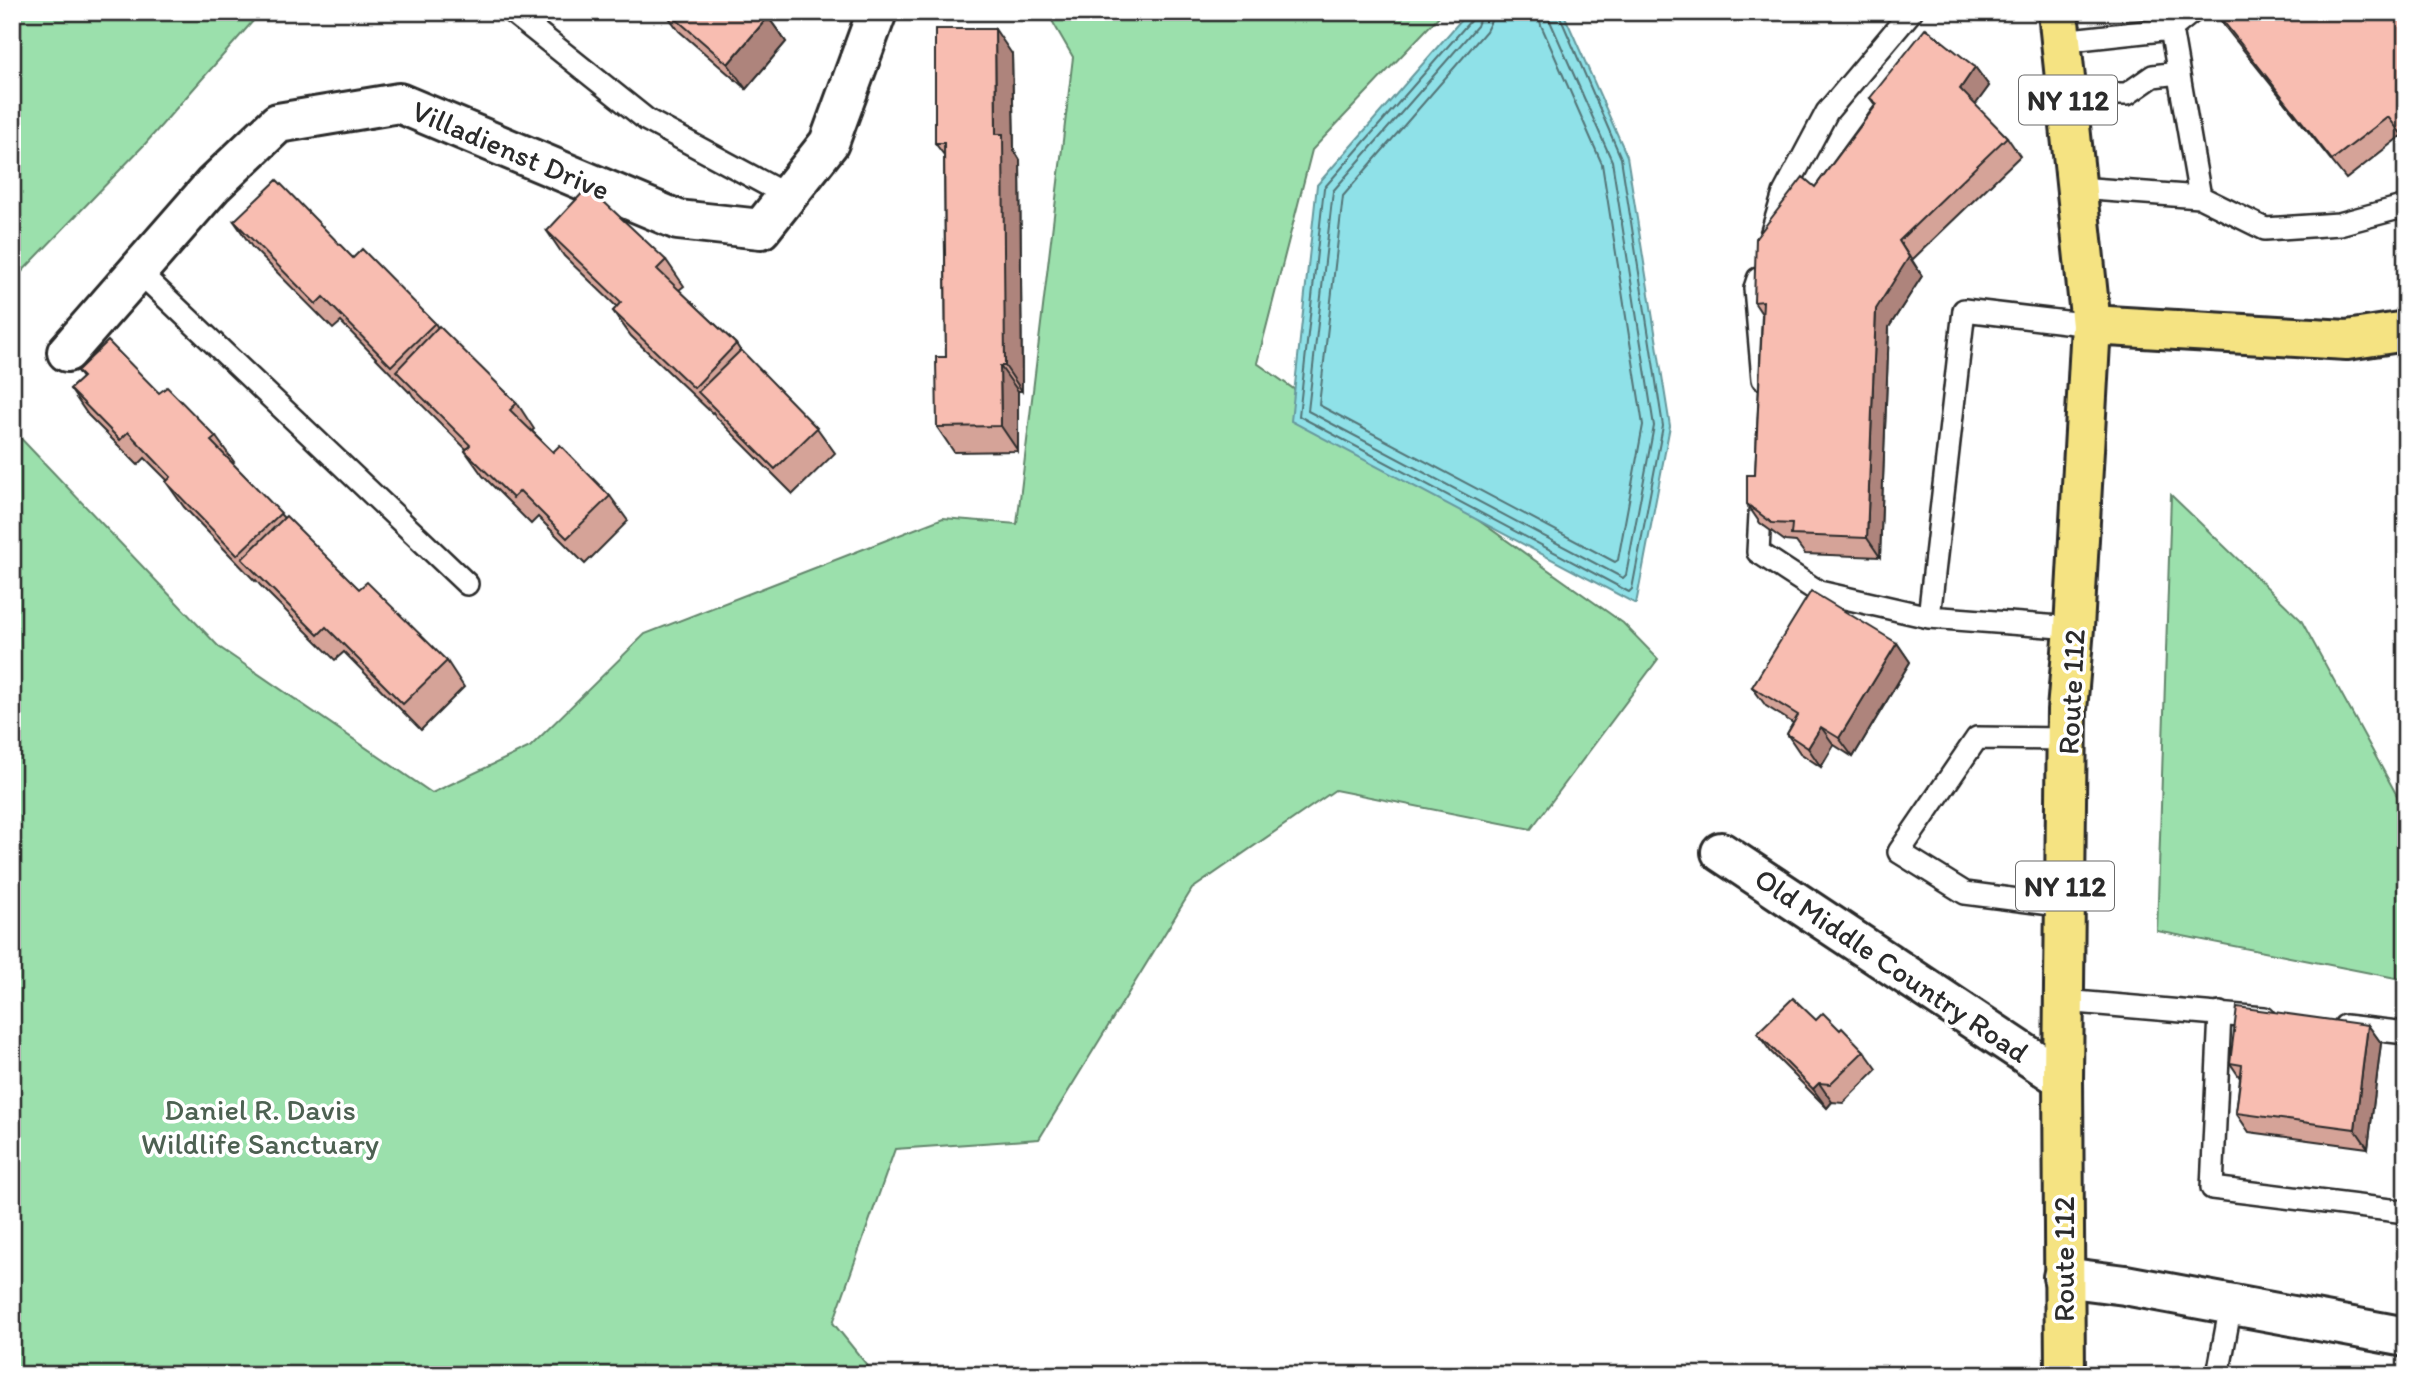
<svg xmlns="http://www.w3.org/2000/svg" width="2418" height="1387" font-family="Itim,sans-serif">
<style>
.green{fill:#9be0ac;stroke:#63866c;stroke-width:2}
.water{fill:#8fe1e8;stroke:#67989c;stroke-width:2}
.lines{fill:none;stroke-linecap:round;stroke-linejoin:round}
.shore{stroke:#537477;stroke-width:2}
.service-casing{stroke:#2b2b2b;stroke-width:26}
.minor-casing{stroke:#2b2b2b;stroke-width:44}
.primary-casing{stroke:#2b2b2b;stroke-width:44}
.service{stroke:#fff;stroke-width:21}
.minor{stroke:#fff;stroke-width:38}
.primary{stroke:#f5e382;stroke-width:38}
.wall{fill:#d5a398;stroke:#2b2b2b;stroke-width:2}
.shaded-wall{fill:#ae847c;stroke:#2b2b2b;stroke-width:2}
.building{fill:#f8bdb1;stroke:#2b2b2b;stroke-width:2}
.labels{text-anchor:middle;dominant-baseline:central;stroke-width:7;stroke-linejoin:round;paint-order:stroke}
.shield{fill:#fff;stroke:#6b6b6b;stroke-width:2}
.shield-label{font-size:28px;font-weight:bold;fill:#2b2b2b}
.street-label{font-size:30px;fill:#2b2b2b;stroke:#fff}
.park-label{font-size:30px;fill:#4d6152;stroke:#fff}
</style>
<rect width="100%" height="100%" fill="#fff"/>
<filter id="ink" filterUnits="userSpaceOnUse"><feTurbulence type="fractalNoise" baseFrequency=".0143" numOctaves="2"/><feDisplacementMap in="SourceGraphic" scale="14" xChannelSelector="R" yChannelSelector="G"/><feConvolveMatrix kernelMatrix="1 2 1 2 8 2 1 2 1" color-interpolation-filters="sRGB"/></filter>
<g filter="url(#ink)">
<path class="green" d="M 12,12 L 261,12 L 145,144 L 12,282 Z
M 1047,12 L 1443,12 L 1312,150 L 1257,363 L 1623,623 L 1658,659 L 1531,829 L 1335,790 L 1192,889 L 1039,1139 L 895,1149 L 833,1323 L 875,1375 L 12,1375 L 12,429 L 219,647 L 432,793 L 530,747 L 645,634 L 943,518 L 1017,524 L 1073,57 Z
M 2171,495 L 2301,620 L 2406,812 L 2406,980 L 2157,931 Z"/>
<path class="water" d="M 1468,12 L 1563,12 L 1627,156 L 1670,426 L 1636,604 L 1291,421 L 1317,185 Z"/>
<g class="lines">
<path class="shore" d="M 1473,12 L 1471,20 L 1324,188 L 1299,416 L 1629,592 L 1632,589 L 1663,426 L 1621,158 L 1558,12
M 1482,12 L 1477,26 L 1333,191 L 1308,411 L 1623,578 L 1626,575 L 1654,426 L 1612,161 L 1550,21 L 1549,12
M 1492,12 L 1491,21 L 1486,31 L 1343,196 L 1319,405 L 1615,562 L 1618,560 L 1643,425 L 1602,164 L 1541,25 L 1538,12"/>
<g class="service-casing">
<path id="service" d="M 512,12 L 647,120 L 788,196
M 2192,12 L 2171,29 L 2200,197
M 2061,41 L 2171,29
M 2067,94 L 2127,94 L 2153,76 L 2178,73
M 2078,188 L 2200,197 L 2265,229 L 2339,224 L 2406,206
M 1771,235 L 1784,193 L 1827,112 L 1911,12
M 138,271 L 467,584
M 1758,279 L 1755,288 L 1763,379
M 1761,495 L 1758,552 L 1819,592 L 1929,617
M 2074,628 L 1929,617 L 1964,310 L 2091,325
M 2065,906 L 1965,893 L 1899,852 L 1977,738 L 2067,739
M 2064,1001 L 2264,1018
M 2220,1013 L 2212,1188 L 2406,1212
M 2345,1026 L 2406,1033
M 2218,1375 L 2231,1305"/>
</g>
<g class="minor-casing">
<path id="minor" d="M 67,352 L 213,185 L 278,123 L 399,103 L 678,220 L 761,229 L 829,143 L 877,12
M 1721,852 L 2063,1079
M 2063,1277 L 2125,1285 L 2406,1337"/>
</g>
<g class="primary-casing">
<path id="primary" d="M 2058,12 L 2091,325 L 2074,628 L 2067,710 L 2063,1079 L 2065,1375
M 2091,325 L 2347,340 L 2406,331"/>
</g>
<use href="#service" class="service"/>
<use href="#minor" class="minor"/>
<use href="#primary" class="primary"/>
</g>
<path class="wall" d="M 665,12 L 763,12 L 768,17 L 786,42 L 746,89 L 679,31 Z
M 2215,12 L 2406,12 L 2406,142 L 2401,136 L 2346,179 L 2225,27 Z
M 1012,54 L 1014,150 L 1020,160 L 1022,391 L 1018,391 L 1018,451 L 954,452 L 937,427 L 946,357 L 944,155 L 935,143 Z
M 1975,67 L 1989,86 L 1975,105 L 2007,137 L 2020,156 L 1912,260 L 1922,276 L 1889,327 L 1880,557 L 1805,554 L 1796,542 L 1785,541 L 1760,523 L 1747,504 L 1755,475 L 1762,314 L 1754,302 L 1815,187 L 1875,105 L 1870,98 Z
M 234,221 L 353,258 L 435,323 L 438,328 L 517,403 L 534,429 L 532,431 L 553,452 L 610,496 L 628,521 L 585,564 L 538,517 L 531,524 L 483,476 L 465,451 L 466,449 L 413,396 L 410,391 L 409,392 L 341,322 L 333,329 L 252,247 Z
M 547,231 L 666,260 L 684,286 L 679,290 L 736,344 L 740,350 L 817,428 L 835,453 L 793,494 L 716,417 L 713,412 L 712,413 L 631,336 L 613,311 L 617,307 L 564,256 Z
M 77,371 L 159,393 L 216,437 L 234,462 L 232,463 L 284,518 L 359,589 L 447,661 L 464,687 L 421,730 L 344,652 L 335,660 L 260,585 L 256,580 L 255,581 L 184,507 L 166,482 L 167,480 L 145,458 L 138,465 L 88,415 L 70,389 L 82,378 Z
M 1897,643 L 1910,662 L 1853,757 L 1834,745 L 1821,767 L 1800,753 L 1787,734 L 1793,723 L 1766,706 L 1752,687 Z
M 1816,1020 L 1840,1030 L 1864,1051 L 1877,1069 L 1843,1103 L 1832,1102 L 1827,1108 L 1771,1052 L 1757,1033 Z
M 2368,1025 L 2381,1043 L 2368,1148 L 2249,1132 L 2236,1113 L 2240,1078 L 2230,1063 Z"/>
<path class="shaded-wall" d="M 768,17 L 786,42 L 746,89 L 728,64 Z
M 995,29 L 1012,54 L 1014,150 L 1020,160 L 1022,391 L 1005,366 L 996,134 Z
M 1975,67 L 1989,86 L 1973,108 L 1960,89 Z
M 1899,241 L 1922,276 L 1889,327 L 1880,557 L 1867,538 L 1876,309 Z
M 1000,366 L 1018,391 L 1018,451 L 1001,426 Z
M 1897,643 L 1910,662 L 1853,757 L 1839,738 Z
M 1821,727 L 1834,745 L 1821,767 L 1808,748 Z
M 2368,1025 L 2381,1043 L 2368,1148 L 2355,1129 Z
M 1819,1083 L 1832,1102 L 1827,1108 L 1813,1089 Z"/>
<path class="building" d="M 668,12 L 763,12 L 768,17 L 728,64 Z
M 2216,12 L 2406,12 L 2406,140 L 2388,117 L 2332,160 Z
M 1926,28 L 1975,67 L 1960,89 L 2007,137 L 1899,241 L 1909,257 L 1876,309 L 1867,538 L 1791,535 L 1792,524 L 1772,523 L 1747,504 L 1747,475 L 1755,475 L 1763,301 L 1754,302 L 1756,238 L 1803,177 L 1815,187 L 1877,104 L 1870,98 Z
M 935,29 L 995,29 L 996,134 L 1003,134 L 1005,366 L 1000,366 L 1001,426 L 937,427 L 936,357 L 946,357 L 944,143 L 935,143 Z
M 277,180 L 353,258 L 362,249 L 435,323 L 391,366 L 323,297 L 316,304 L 234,221 Z
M 588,187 L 666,260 L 657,269 L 736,344 L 694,388 L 613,311 L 621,302 L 547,231 Z
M 439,326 L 517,403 L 510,410 L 553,452 L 560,445 L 610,496 L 567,538 L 520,491 L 513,498 L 465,451 L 470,445 L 396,371 Z
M 108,341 L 159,393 L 167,387 L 216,437 L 211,441 L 281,513 L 237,555 L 166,482 L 171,477 L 128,432 L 120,440 L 70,389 L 83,377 L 77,371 Z
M 741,350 L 817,428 L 775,469 L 698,392 Z
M 286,516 L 359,589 L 367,582 L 447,661 L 403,704 L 326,627 L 318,635 L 242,559 Z
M 1811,591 L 1897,643 L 1839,738 L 1821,727 L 1808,748 L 1787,734 L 1798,715 L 1752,687 Z
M 1793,998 L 1816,1020 L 1823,1013 L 1840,1030 L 1842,1028 L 1864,1051 L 1830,1084 L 1819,1083 L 1813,1089 L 1757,1033 Z
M 2237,1007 L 2368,1025 L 2355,1129 L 2236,1113 L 2242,1065 L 2230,1063 Z
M 1848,1365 L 1858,1375 L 1838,1375 Z"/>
</g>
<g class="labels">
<g class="shield">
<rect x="2019" y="75.5" width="98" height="49" rx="5"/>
<rect x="2016" y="861.5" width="98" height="49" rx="5"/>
</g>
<g class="shield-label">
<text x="2068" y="100">NY 112</text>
<text x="2065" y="886">NY 112</text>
</g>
<g class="street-label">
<text transform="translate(511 150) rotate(23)">Villadienst Drive</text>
<text transform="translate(2071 692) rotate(-87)">Route 112</text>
<text transform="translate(1892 965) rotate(34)">Old Middle Country Road</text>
<text transform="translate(2063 1259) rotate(-90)">Route 112</text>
</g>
<g class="park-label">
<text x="260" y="1109">Daniel R. Davis<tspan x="260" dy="34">Wildlife Sanctuary</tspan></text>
</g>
</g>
<rect width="2418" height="1387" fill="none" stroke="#fff" stroke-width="42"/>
<rect x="21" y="21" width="2376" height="1345" fill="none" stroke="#2b2b2b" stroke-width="2.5" filter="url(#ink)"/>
</svg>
